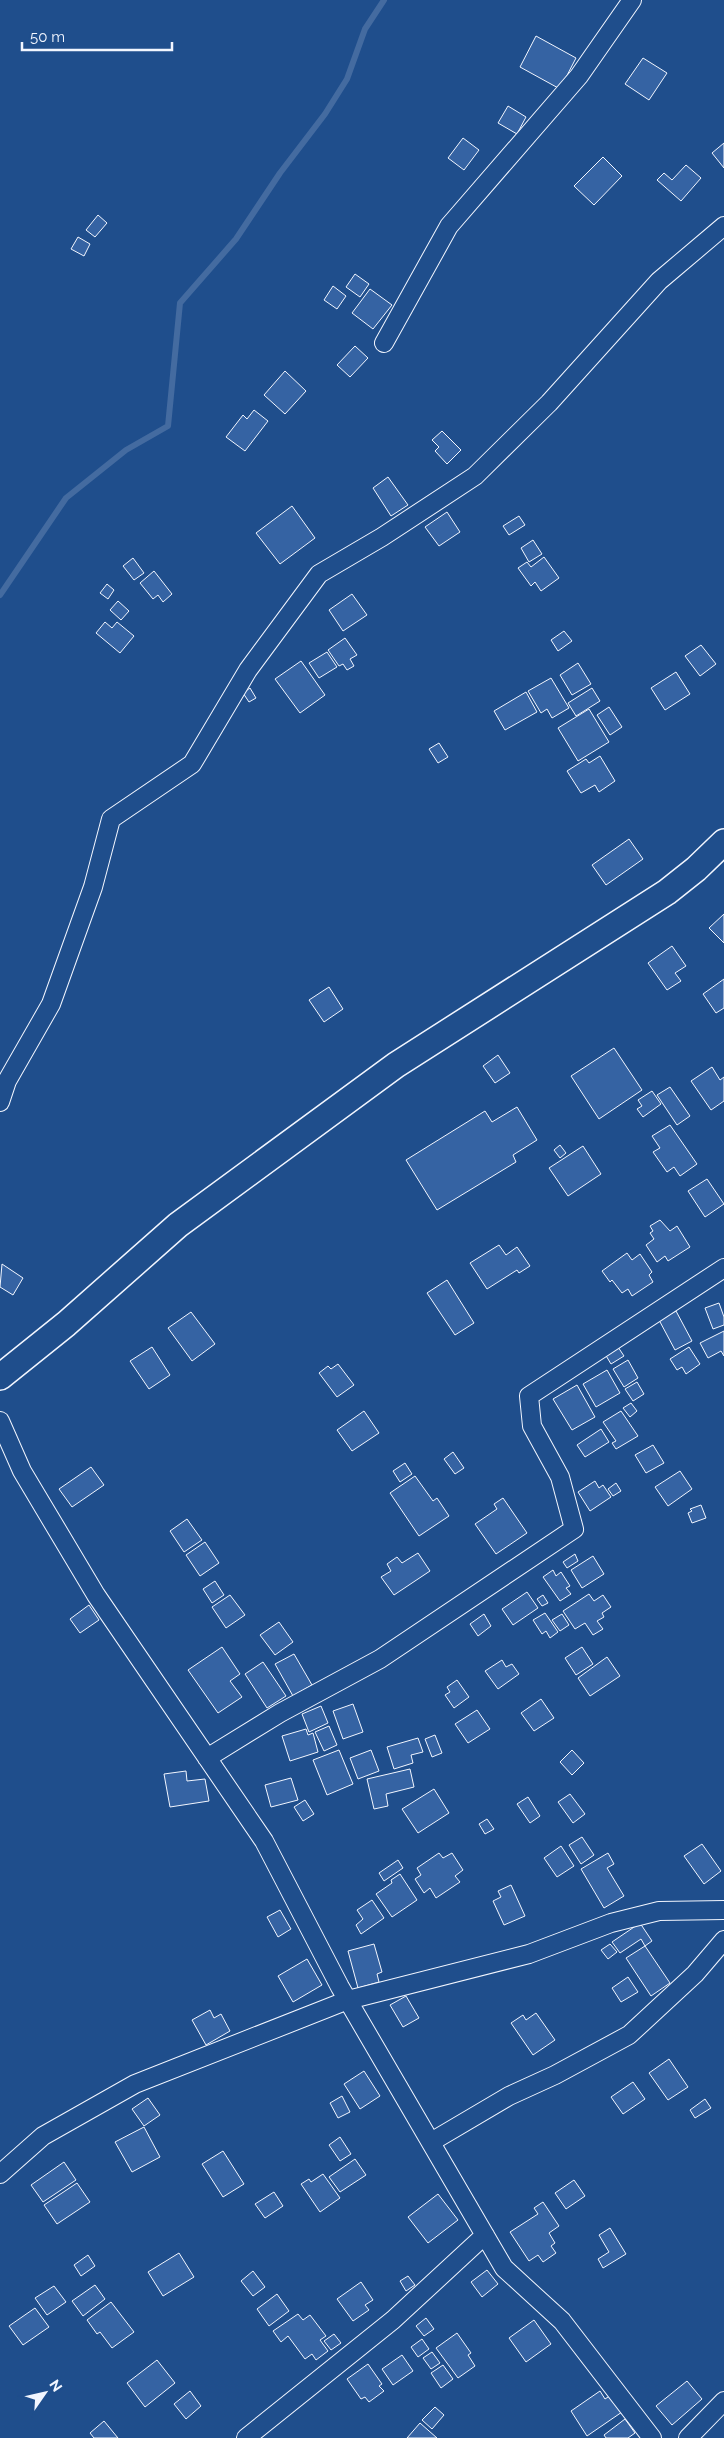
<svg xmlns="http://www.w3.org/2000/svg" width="724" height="2438" font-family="Raleway,sans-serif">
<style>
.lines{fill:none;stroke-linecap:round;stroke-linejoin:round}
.stream{stroke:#446ba0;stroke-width:6}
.building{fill:#3563a3;stroke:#f2f6ff}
.street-casing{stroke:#f2f6ff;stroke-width:20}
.secondary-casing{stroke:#f2f6ff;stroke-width:28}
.street{stroke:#1f4e8c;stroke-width:18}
.secondary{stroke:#1f4e8c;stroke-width:25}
</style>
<rect width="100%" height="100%" fill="#1f4e8c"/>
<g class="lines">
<path class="stream" d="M 0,595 L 66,498 L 126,450 L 168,426 L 180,303 L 236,239 L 280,173 L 325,114 L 347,79 L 365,29 L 384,0"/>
</g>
<path class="building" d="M 536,36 L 576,58 L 560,89 L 520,67 Z
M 643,58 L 667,73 L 649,100 L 625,84 Z
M 508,106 L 526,117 L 517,134 L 498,123 Z
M 463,138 L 479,150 L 464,170 L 448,158 Z
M 724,143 L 724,168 L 712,153 Z
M 603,157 L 622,176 L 594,205 L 574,186 Z
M 686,165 L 701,178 L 681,201 L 657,180 L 664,173 L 672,180 Z
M 98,215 L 107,223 L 95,237 L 86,230 Z
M 78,237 L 90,244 L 84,256 L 71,249 Z
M 355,274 L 369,284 L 360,297 L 346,287 Z
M 333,286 L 346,296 L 337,309 L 324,300 Z
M 370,289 L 392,305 L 373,329 L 352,313 Z
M 355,346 L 368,358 L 350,377 L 337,365 Z
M 285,371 L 306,391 L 285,414 L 264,395 Z
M 254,410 L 268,421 L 245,451 L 226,437 L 243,415 L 247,419 Z
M 442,431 L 461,450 L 447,464 L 435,451 L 439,447 L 432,440 Z
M 388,477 L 408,505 L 391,516 L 373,488 Z
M 292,506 L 315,538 L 280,564 L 256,533 Z
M 447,512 L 460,532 L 439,546 L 425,527 Z
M 519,516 L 525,525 L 509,535 L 503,526 Z
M 533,540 L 542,554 L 529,562 L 521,548 Z
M 544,557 L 559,578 L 541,591 L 535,582 L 531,586 L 518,568 L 527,562 L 531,567 Z
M 133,558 L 144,573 L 134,580 L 123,566 Z
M 154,571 L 172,594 L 163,602 L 158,595 L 153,599 L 140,583 Z
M 107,584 L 114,590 L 108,599 L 100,593 Z
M 352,594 L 367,615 L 343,631 L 329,610 Z
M 118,601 L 129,611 L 121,620 L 110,610 Z
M 105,622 L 112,628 L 117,622 L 134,636 L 120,653 L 96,633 Z
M 564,631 L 572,641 L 558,651 L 551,640 Z
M 345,638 L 357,655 L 350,659 L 354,666 L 347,670 L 343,664 L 339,666 L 328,650 Z
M 701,645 L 716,664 L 700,676 L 685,656 Z
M 327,652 L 337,667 L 319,678 L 309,663 Z
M 301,661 L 325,695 L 300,713 L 275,679 Z
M 578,663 L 591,684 L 572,695 L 560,675 Z
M 676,672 L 690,694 L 665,710 L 651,688 Z
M 551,678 L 569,708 L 552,718 L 547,709 L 541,713 L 528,691 Z
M 250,688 L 256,698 L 249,702 L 243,693 Z
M 592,688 L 600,701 L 576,716 L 568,703 Z
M 526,692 L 537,712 L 505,730 L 494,711 Z
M 609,707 L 622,727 L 610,735 L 597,715 Z
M 589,709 L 609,742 L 578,761 L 558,728 Z
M 439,743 L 448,757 L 438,763 L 429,749 Z
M 600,756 L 615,781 L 599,792 L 595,785 L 581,793 L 567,771 L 586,759 L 589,763 Z
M 629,839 L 643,859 L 606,885 L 592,865 Z
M 724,914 L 724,943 L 709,928 Z
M 672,946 L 686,966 L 675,973 L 681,981 L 667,990 L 648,963 Z
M 724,979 L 724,1008 L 716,1013 L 703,994 Z
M 329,987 L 343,1009 L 324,1022 L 309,1000 Z
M 614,1048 L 642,1090 L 599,1119 L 571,1076 Z
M 498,1055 L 510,1073 L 495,1083 L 483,1066 Z
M 712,1067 L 720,1080 L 724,1077 L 724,1101 L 711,1110 L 691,1081 Z
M 670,1087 L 690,1116 L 677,1125 L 657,1095 Z
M 652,1091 L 661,1104 L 643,1117 L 637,1109 L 642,1106 L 638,1100 Z
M 517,1107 L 537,1140 L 513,1155 L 516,1162 L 437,1210 L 406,1160 L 485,1111 L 492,1122 Z
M 670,1125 L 697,1164 L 680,1176 L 674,1167 L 667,1172 L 653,1152 L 660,1148 L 652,1136 Z
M 560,1145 L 566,1153 L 560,1158 L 554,1150 Z
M 583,1146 L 601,1174 L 568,1196 L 549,1168 Z
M 707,1179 L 724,1204 L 705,1217 L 688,1191 Z
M 660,1220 L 670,1231 L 677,1226 L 690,1247 L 668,1261 L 665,1256 L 657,1262 L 646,1245 L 654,1239 L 650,1233 L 653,1231 L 650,1226 Z
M 499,1245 L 506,1255 L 517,1247 L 530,1266 L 519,1273 L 517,1270 L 487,1289 L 470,1263 Z
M 627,1253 L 632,1260 L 640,1254 L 652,1272 L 649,1275 L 653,1282 L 632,1296 L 628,1289 L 622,1293 L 612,1280 L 610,1282 L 602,1271 Z
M 2,1264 L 23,1278 L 13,1295 L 0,1287 Z
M 447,1280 L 474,1323 L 455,1335 L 427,1293 Z
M 719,1303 L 724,1317 L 724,1325 L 713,1329 L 705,1308 Z
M 676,1311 L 692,1341 L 675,1350 L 659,1320 Z
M 191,1312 L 215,1344 L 192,1361 L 168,1328 Z
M 724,1331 L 724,1356 L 721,1351 L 708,1358 L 700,1343 Z
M 152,1347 L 170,1375 L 149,1389 L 130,1361 Z
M 618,1347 L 624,1356 L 611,1364 L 605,1354 Z
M 689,1347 L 700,1364 L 686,1374 L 682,1367 L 677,1370 L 670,1359 Z
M 628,1360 L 638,1378 L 624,1387 L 613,1369 Z
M 338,1364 L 354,1385 L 337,1397 L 319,1373 L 328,1366 L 331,1369 Z
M 607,1370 L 620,1393 L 596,1407 L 583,1384 Z
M 637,1382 L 644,1394 L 633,1401 L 625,1389 Z
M 577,1385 L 595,1417 L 572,1430 L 553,1399 Z
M 631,1403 L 637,1411 L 630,1417 L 623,1408 Z
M 364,1411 L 379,1433 L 352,1451 L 337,1430 Z
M 621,1411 L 638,1436 L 616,1449 L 612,1443 L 616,1441 L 603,1422 Z
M 601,1429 L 609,1442 L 585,1457 L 577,1445 Z
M 653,1445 L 664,1463 L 646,1473 L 635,1455 Z
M 453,1452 L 464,1468 L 455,1474 L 444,1459 Z
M 405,1463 L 412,1474 L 400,1482 L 393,1471 Z
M 91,1467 L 104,1485 L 72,1507 L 59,1489 Z
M 680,1471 L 692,1489 L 668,1506 L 655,1487 Z
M 415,1476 L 433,1501 L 437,1498 L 449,1516 L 419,1536 L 390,1493 Z
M 595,1481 L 599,1488 L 603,1485 L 611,1497 L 590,1511 L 578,1492 Z
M 616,1483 L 621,1491 L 613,1496 L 608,1489 Z
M 503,1498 L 527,1533 L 496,1554 L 475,1524 L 497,1509 L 494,1504 Z
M 701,1505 L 706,1518 L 692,1523 L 688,1513 L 692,1511 L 690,1509 Z
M 187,1519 L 202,1540 L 184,1552 L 170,1531 Z
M 205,1542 L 219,1563 L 200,1576 L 186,1555 Z
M 418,1553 L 430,1571 L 394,1595 L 381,1577 L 391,1571 L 387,1564 L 397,1557 L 402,1563 Z
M 575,1554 L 578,1561 L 567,1568 L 563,1562 Z
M 593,1556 L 604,1574 L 582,1588 L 571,1570 Z
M 553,1570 L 556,1576 L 561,1572 L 570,1586 L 566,1588 L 571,1594 L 560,1601 L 543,1577 Z
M 215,1581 L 224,1595 L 212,1603 L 203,1589 Z
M 527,1592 L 538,1608 L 513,1625 L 502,1609 Z
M 589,1594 L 594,1601 L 603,1595 L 611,1607 L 602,1613 L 604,1617 L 597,1621 L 603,1629 L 593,1635 L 585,1623 L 575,1629 L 563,1611 Z
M 230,1595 L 245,1615 L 226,1628 L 212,1607 Z
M 543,1595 L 548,1603 L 542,1606 L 537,1599 Z
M 89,1605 L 99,1620 L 80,1633 L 70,1619 Z
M 545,1613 L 558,1632 L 550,1638 L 546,1631 L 542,1634 L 533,1620 Z
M 484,1614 L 491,1626 L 478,1636 L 470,1624 Z
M 562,1614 L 569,1625 L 560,1631 L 552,1620 Z
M 279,1622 L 293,1642 L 275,1655 L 260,1635 Z
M 222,1647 L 240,1674 L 230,1681 L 242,1697 L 218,1713 L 188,1670 Z
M 582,1647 L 593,1664 L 576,1675 L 565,1658 Z
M 294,1654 L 312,1685 L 293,1696 L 275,1664 Z
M 607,1657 L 620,1676 L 590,1696 L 578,1678 Z
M 502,1660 L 506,1667 L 512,1664 L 519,1674 L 498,1689 L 485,1671 Z
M 263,1662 L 286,1696 L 267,1708 L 245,1674 Z
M 457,1680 L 469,1697 L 454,1708 L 445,1695 L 450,1692 L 447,1687 Z
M 541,1699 L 554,1718 L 534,1731 L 521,1713 Z
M 353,1704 L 363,1732 L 343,1739 L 333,1711 Z
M 321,1706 L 328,1723 L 309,1732 L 302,1714 Z
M 477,1710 L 490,1729 L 468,1743 L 455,1724 Z
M 329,1726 L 337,1745 L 324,1751 L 315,1732 Z
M 306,1729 L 308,1735 L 313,1733 L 318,1752 L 290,1761 L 282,1736 Z
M 435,1735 L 442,1753 L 432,1757 L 425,1739 Z
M 418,1738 L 423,1752 L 411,1755 L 413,1763 L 394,1769 L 387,1747 Z
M 339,1750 L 353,1784 L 327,1795 L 313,1760 Z
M 371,1750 L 379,1771 L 358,1779 L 350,1758 Z
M 572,1750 L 584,1763 L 572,1775 L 560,1762 Z
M 410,1769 L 414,1787 L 386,1794 L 388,1806 L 374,1809 L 367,1779 Z
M 186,1771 L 187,1781 L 205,1779 L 209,1801 L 170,1807 L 164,1774 Z
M 291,1778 L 298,1800 L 271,1807 L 265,1785 Z
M 434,1789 L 449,1813 L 418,1833 L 402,1809 Z
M 570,1794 L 585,1814 L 573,1823 L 558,1802 Z
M 528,1797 L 540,1816 L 530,1823 L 517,1804 Z
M 305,1800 L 314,1814 L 303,1821 L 294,1807 Z
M 487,1819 L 494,1829 L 485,1834 L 479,1824 Z
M 582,1837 L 594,1855 L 581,1864 L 569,1845 Z
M 702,1844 L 721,1871 L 704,1884 L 684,1856 Z
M 561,1846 L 574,1866 L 557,1877 L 544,1858 Z
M 439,1853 L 443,1858 L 452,1853 L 463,1870 L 455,1876 L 460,1882 L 436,1898 L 430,1888 L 424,1893 L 415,1879 L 421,1875 L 417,1868 Z
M 608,1853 L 614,1864 L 607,1868 L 624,1896 L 604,1908 L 581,1869 Z
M 398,1860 L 403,1868 L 384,1881 L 379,1873 Z
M 400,1874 L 417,1900 L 392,1917 L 376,1894 L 392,1883 L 391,1880 Z
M 511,1885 L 525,1916 L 504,1925 L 493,1901 L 501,1897 L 498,1891 Z
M 372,1900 L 384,1918 L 361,1934 L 356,1925 L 363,1919 L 357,1910 Z
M 280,1910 L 291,1929 L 278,1937 L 267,1917 Z
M 640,1923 L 652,1941 L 645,1946 L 641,1939 L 620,1953 L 612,1942 Z
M 374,1944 L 382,1972 L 377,1974 L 379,1982 L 358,1988 L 348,1951 Z
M 610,1944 L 617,1952 L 608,1959 L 601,1950 Z
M 645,1946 L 670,1983 L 651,1996 L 626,1958 Z
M 307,1959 L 322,1985 L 293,2002 L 278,1976 Z
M 628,1977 L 638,1992 L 621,2002 L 612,1988 Z
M 406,1996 L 419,2018 L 403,2027 L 390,2005 Z
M 210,2010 L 214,2018 L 221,2014 L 230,2031 L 206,2045 L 192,2020 Z
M 536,2013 L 555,2040 L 533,2055 L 511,2023 L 523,2015 L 526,2020 Z
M 669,2059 L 688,2087 L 668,2100 L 649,2073 Z
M 364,2071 L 380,2096 L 360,2109 L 344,2084 Z
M 633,2082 L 645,2099 L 623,2114 L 611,2097 Z
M 342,2096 L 350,2112 L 338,2118 L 330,2103 Z
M 148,2098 L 160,2115 L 144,2126 L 132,2109 Z
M 705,2099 L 711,2108 L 695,2118 L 690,2110 Z
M 144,2127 L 160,2157 L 132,2172 L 115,2142 Z
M 340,2137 L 351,2154 L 340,2161 L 329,2145 Z
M 223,2151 L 244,2184 L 223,2197 L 202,2164 Z
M 355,2159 L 366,2175 L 340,2192 L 329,2177 Z
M 64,2162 L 76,2180 L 43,2202 L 31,2185 Z
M 323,2174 L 340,2198 L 320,2212 L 301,2184 L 309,2179 L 311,2182 Z
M 574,2180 L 585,2196 L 566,2209 L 555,2193 Z
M 77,2183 L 90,2202 L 57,2224 L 44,2205 Z
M 274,2192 L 283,2206 L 265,2218 L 255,2204 Z
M 438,2194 L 458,2220 L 428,2243 L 408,2217 Z
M 543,2202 L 559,2226 L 549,2233 L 555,2243 L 551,2246 L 556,2253 L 543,2262 L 538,2255 L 529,2261 L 510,2232 L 538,2214 L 534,2208 Z
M 610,2228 L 626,2254 L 603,2268 L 598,2259 L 609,2252 L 599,2235 Z
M 179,2253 L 194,2277 L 163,2296 L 148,2272 Z
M 88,2255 L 95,2266 L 81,2276 L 74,2265 Z
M 487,2270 L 498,2284 L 482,2297 L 471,2282 Z
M 253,2271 L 265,2287 L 253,2296 L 241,2281 Z
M 408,2276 L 415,2285 L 406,2291 L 400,2281 Z
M 361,2282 L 373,2300 L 365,2305 L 369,2310 L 353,2321 L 337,2299 Z
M 95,2285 L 105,2299 L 83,2316 L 72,2301 Z
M 54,2286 L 66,2302 L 47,2315 L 35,2298 Z
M 277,2294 L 289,2311 L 269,2326 L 257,2309 Z
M 111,2302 L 134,2332 L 112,2348 L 100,2332 L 97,2334 L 87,2320 Z
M 35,2308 L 49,2327 L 23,2345 L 9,2326 Z
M 298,2314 L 303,2320 L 310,2315 L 326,2336 L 320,2340 L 328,2351 L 316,2360 L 312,2354 L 305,2359 L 288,2336 L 281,2342 L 273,2331 Z
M 426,2318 L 434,2329 L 424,2336 L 416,2326 Z
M 534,2320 L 551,2344 L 526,2362 L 509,2338 Z
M 457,2333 L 471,2353 L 468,2355 L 475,2366 L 458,2378 L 436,2348 Z
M 334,2334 L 341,2343 L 331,2350 L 324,2341 Z
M 422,2339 L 429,2349 L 418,2357 L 411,2347 Z
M 432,2352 L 440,2363 L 431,2369 L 423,2358 Z
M 402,2355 L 413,2371 L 393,2385 L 382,2369 Z
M 157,2360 L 175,2383 L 145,2407 L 127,2383 Z
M 368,2364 L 382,2384 L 379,2386 L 384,2391 L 369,2402 L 365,2397 L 361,2399 L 347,2379 Z
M 443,2365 L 453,2379 L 441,2388 L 431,2373 Z
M 687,2381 L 702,2399 L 672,2425 L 656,2406 Z
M 190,2391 L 201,2406 L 186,2419 L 174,2404 Z
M 600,2391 L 605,2399 L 611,2395 L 622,2412 L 587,2436 L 571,2411 Z
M 435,2407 L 444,2415 L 432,2429 L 422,2420 Z
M 625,2419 L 635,2433 L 628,2438 L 606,2438 L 604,2435 Z
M 104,2421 L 118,2438 L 94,2438 L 90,2433 Z
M 420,2423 L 437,2438 L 407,2438 Z"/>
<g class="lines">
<g class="street-casing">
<path id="street" d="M 384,343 L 449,226 L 579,76 L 632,0
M 0,1102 L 7,1081 L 51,1004 L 93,887 L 111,819 L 192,764 L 248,670 L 319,574 L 382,537 L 475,476 L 549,403 L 659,281 L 724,226
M 0,1421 L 22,1471 L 96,1595 L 264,1841 L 340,1987 L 504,2268 L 562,2321 L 652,2438
M 207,1758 L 280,1713 L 380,1659 L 574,1529 L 560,1477 L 532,1426 L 529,1396 L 724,1268
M 431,2142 L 509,2096 L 555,2075 L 629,2035 L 695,1974 L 724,1940
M 0,2174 L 43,2136 L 135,2084 L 348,2000 L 529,1954 L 611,1923 L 659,1911 L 724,1910
M 246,2438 L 393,2320 L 485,2235
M 688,2438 L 724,2401"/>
</g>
<g class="secondary-casing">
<path id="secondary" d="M 0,1377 L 66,1324 L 178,1225 L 396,1065 L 667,892 L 696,869 L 724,842"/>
</g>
<use href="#street" class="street"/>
<use href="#secondary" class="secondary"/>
</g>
<g transform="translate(45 2393) rotate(56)" stroke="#1f4e8c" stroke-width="4" paint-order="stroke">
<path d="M0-4L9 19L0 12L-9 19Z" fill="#f2f6ff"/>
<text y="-8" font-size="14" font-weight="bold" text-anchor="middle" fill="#f2f6ff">N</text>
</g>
<path d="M22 42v8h150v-8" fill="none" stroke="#f2f6ff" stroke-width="2.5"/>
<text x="30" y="42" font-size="15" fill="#f2f6ff" stroke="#1f4e8c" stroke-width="4" paint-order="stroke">50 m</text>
</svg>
